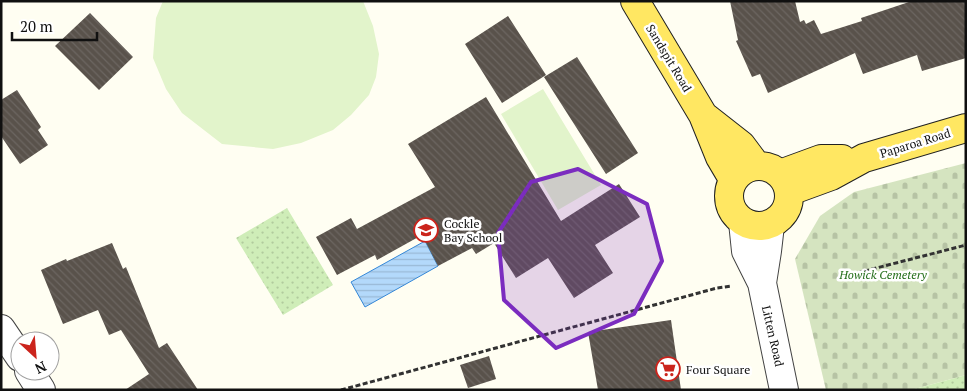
<svg xmlns="http://www.w3.org/2000/svg" width="967" height="391" font-family="'PT Serif',serif">
<style>
.cemetery{fill:url(#cemetery-stones)}
.park{fill:url(#park-dots)}
.pitch{fill:#e2f4cb}
.water{fill:url(#water-rules);stroke:#3487d7}
.building{fill:url(#building-back-hatch)}
.lines{fill:none;stroke-linecap:round;stroke-linejoin:round}
.minor-casing{stroke:#434343;stroke-width:30}
.major-casing{stroke:#212121;stroke-width:30}
.path{stroke:#323232;stroke-width:3;stroke-dasharray:5 2.5;stroke-linecap:butt}
.minor{stroke:#fff;stroke-width:28}
.major{stroke:#ffe762;stroke-width:28}
.marked{fill:#7b2cbf;fill-opacity:0.2;stroke:#7b2cbf;stroke-width:4;stroke-linejoin:round}
.labels{text-anchor:middle;dominant-baseline:central;stroke-width:5;stroke-linejoin:round;paint-order:stroke}
.street-label{font-size:12px;fill:#101010;stroke:#fff}
.poi-label{font-size:12px;fill:#101010;stroke:#fff;text-anchor:start}
.park-label{font-size:12px;font-style:italic;fill:#246e1a;stroke:#fff}
</style>
<defs>
<pattern id="cemetery-stones" width="16" height="16" patternUnits="userSpaceOnUse" patternTransform="scale(1.25)"><rect width="16" height="16" fill="#d5e4c0"/><path d="M2 7V4a2 2 0 0 1 4 0v3zM10 15v-3a2 2 0 0 1 4 0v3z" fill="#b6c3a4"/></pattern>
<pattern id="park-dots" width="8" height="8" patternUnits="userSpaceOnUse" patternTransform="scale(1.25)"><rect width="8" height="8" fill="#cfedb8"/><path d="M2 2h.1M6 6h.1" fill="none" stroke="#b1ca9d" stroke-width="1.8" stroke-linecap="round"/></pattern>
<pattern id="water-rules" width="6" height="5" patternUnits="userSpaceOnUse" patternTransform="scale(1.25)"><rect width="6" height="5" fill="#b3d9fb"/><path d="M0 2.5h6" fill="none" stroke="#99b9d6"/></pattern>
<pattern id="building-back-hatch" width="6" height="6" patternUnits="userSpaceOnUse" patternTransform="scale(1.25)"><rect width="6" height="6" fill="#59524b"/><path d="M-1 5l2 2M0 0l6 6M5-1l2 2" fill="none" stroke="#6c6661"/></pattern>
</defs>
<rect width="100%" height="100%" fill="#fffef2"/>
<path class="cemetery" d="M 966,163 L 966,375 L 911,390 L 826,390 L 795,259 L 820,216 L 854,192 Z"/>
<path class="park" d="M 287,208 L 333,285 L 283,315 L 236,238 Z
M 966,375 L 966,390 L 911,390 Z"/>
<path class="pitch" d="M 163,1 L 363,1 L 373,26 L 379,54 L 376,77 L 369,95 L 351,115 L 333,130 L 301,143 L 273,149 L 222,144 L 182,113 L 166,89 L 153,58 L 156,18 Z
M 543,89 L 601,185 L 558,210 L 501,114 Z"/>
<path class="water" d="M 425,241 L 438,266 L 365,307 L 351,282 Z"/>
<path class="building" d="M 730,1 L 795,1 L 800,22 L 804,20 L 806,24 L 814,20 L 821,34 L 862,21 L 861,18 L 912,1 L 966,1 L 966,58 L 922,71 L 917,55 L 863,74 L 855,53 L 768,93 L 760,74 L 752,77 L 736,41 L 738,40 Z
M 90,13 L 133,57 L 99,90 L 55,46 Z
M 508,16 L 546,75 L 502,103 L 465,44 Z
M 577,57 L 638,153 L 606,174 L 544,77 Z
M 17,90 L 41,127 L 38,130 L 48,145 L 20,164 L 1,136 L 1,100 Z
M 486,97 L 561,221 L 619,184 L 640,217 L 595,245 L 613,273 L 574,298 L 548,258 L 516,278 L 494,243 L 476,254 L 472,248 L 438,266 L 422,235 L 377,260 L 375,255 L 337,275 L 316,237 L 351,218 L 357,229 L 435,187 L 408,144 Z
M 112,243 L 123,269 L 126,267 L 159,348 L 167,343 L 198,390 L 125,390 L 149,374 L 121,330 L 109,335 L 98,310 L 63,324 L 41,270 L 66,259 L 67,261 Z
M 671,320 L 681,390 L 598,390 L 588,332 Z
M 489,356 L 496,379 L 468,388 L 460,365 Z"/>
<g class="lines">
<g class="minor-casing">
<path id="minor" d="M 743,222 L 746,251 L 762,283 L 784,390
M 762,283 L 767,251 L 770,225
M 1,329 L 20,357
M 29,371 L 41,390"/>
</g>
<g class="major-casing">
<path id="major" d="M 635,1 L 703,115 L 720,157 L 733,179
M 704,116 L 741,145 L 756,165
M729 196a30 30 0 1 1 60 0a30 30 0 1 1-60 0Z
M 780,174 L 821,159 L 842,159
M 790,191 L 831,176 L 864,158 L 966,128"/>
</g>
<path class="path" d="M 857,273 L 966,245
M 341,390 L 717,288 L 732,286"/>
<use href="#minor" class="minor"/>
<use href="#major" class="major"/>
</g>
<path class="marked" d="M 578,169 L 647,204 L 662,261 L 634,314 L 556,348 L 504,300 L 498,233 L 531,182 Z"/>
<defs>
<g id="school-ring" transform="scale(1.25)"><circle r="9.5" fill="#fff" stroke="#cb241c" stroke-width="1.5"/><path d="M0-5L7-2L0 1L-7-2ZM-4 1L0 2.5L4 1V4Q0 6-4 4Z" fill="#cb241c"/></g>
<g id="supermarket-ring" transform="scale(1.25)"><circle r="9.5" fill="#fff" stroke="#cb241c" stroke-width="1.5"/><path d="M-6-5.5h2.5l.6 2H6L4.5 2H-2.5L-4.4-4H-6ZM-1.5 3.2a1.3 1.3 0 1 0 .1 0ZM3 3.2a1.3 1.3 0 1 0 .1 0Z" fill="#cb241c"/></g>
</defs>
<g fill-rule="evenodd">
<use href="#school-ring" x="426" y="230"/>
<use href="#supermarket-ring" x="668" y="369"/>
</g>
<g class="labels">
<g class="street-label">
<text transform="translate(669 58) rotate(59)">Sandspit Road</text>
<text transform="translate(915 143) rotate(-17)">Paparoa Road</text>
<text transform="translate(773 336) rotate(77)">Litten Road</text>
</g>
<g class="poi-label">
<text x="444" y="223">Cockle<tspan x="444" dy="14">Bay School</tspan></text>
<text x="686" y="369">Four Square</text>
</g>
<g class="park-label">
<text x="883" y="274">Howick Cemetery</text>
</g>
</g>
<rect width="967" height="391" fill="none" stroke="#101010" stroke-width="5"/>
<g transform="translate(35 356) rotate(154)"><circle r="24" fill="#ffffff" stroke="#9f9f9f"/>
<path d="M0-4L9 19L0 12L-9 19Z" fill="#cb241c"/>
<text y="-8" font-size="14" font-weight="bold" text-anchor="middle" fill="#101010">N</text>
</g>
<path d="M12 32v8h85v-8" fill="none" stroke="#101010" stroke-width="2.5"/>
<text x="20" y="32" font-size="15" fill="#101010" stroke="#ffffff" stroke-width="4" paint-order="stroke">20 m</text>
</svg>
